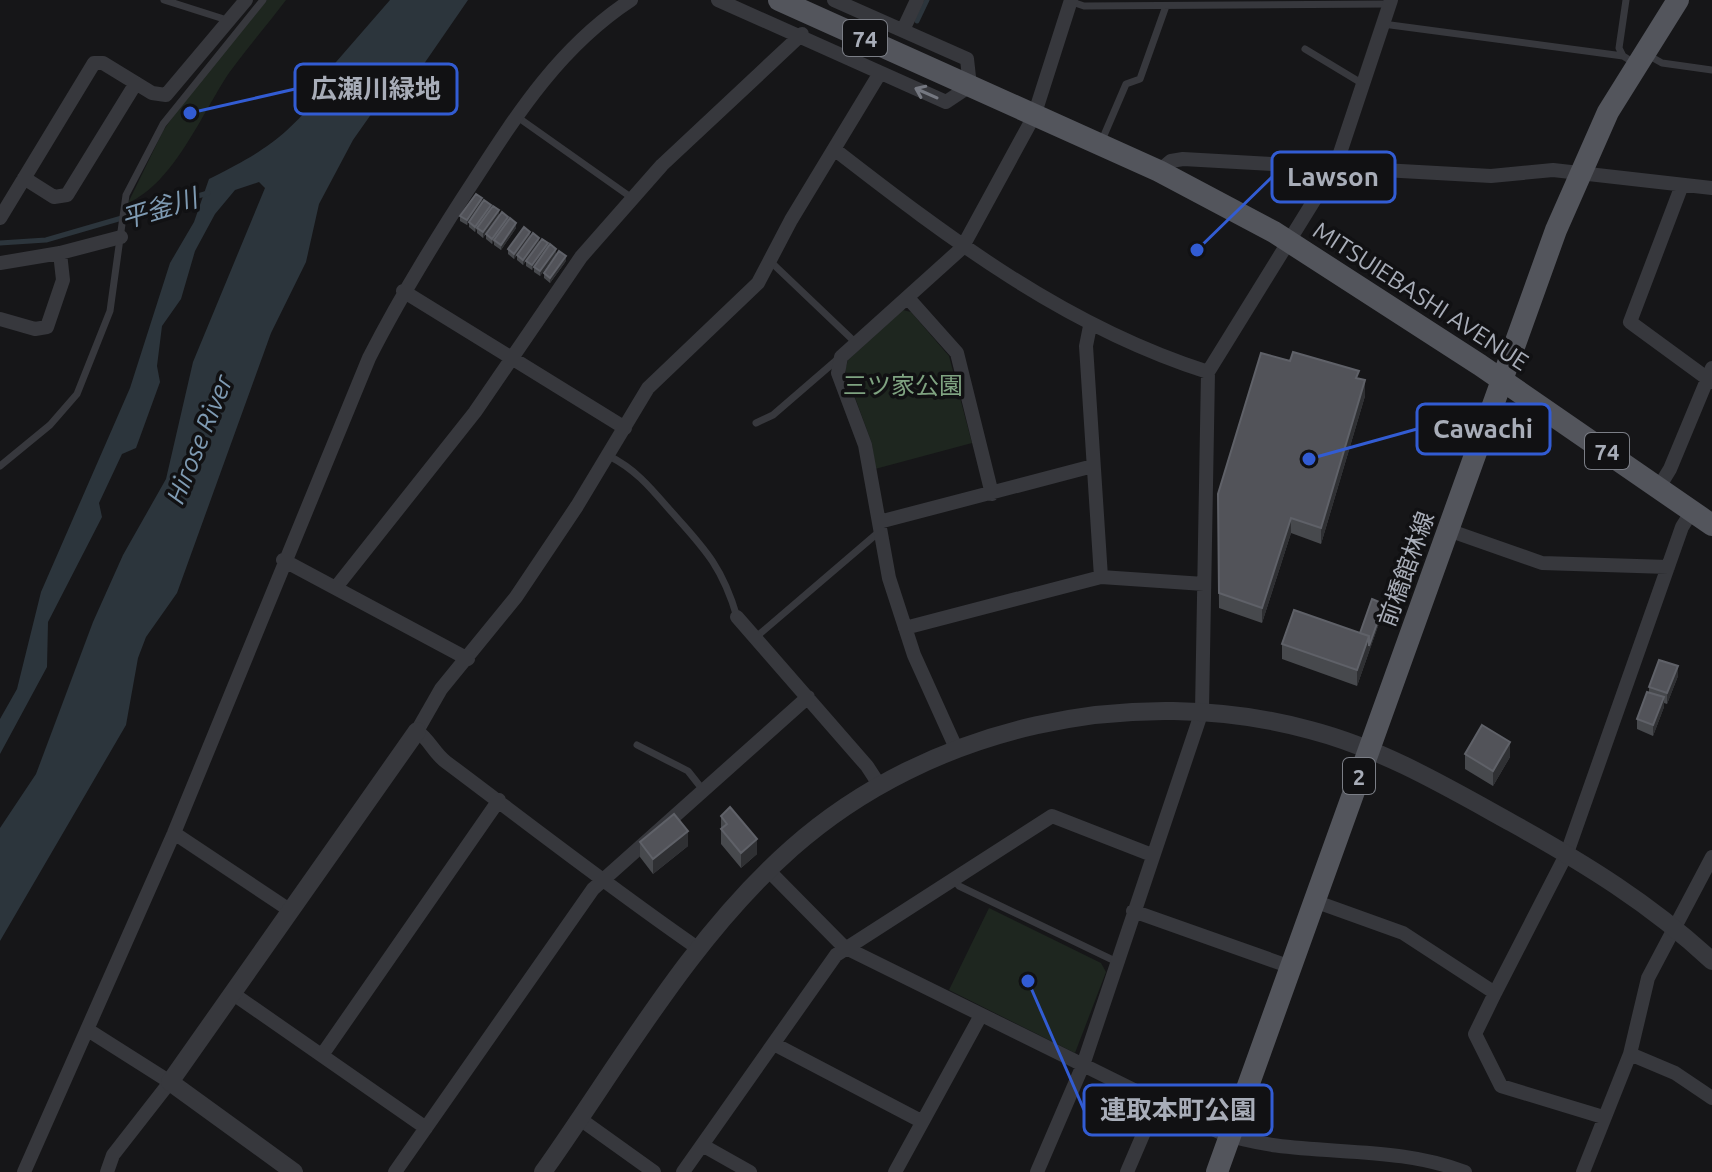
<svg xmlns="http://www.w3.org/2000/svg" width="1712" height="1172" font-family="Ubuntu,'Noto Sans JP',sans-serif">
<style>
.green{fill:#1e261f}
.water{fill:#2c353c}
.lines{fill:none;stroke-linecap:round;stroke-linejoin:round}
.stream{stroke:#2c353c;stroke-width:5}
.service{stroke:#37383d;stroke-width:7}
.minor{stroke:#37383d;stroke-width:14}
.tertiary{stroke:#37383d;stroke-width:18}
.primary{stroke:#53555c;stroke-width:22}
.wall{fill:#47494d}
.shaded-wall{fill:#2f3033}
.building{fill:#525359;stroke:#5f6168;stroke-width:2}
.oneway{stroke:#757881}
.labels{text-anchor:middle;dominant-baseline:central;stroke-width:7;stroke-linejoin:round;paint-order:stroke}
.shield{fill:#111113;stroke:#7b7e86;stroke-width:2}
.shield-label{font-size:22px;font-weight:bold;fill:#a8adb8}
.street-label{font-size:24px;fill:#a8adb8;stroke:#111113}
.park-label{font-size:24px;fill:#7fa381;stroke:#111113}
.water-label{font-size:26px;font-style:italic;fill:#7f9bb3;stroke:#111113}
.leader{fill:none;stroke:#325cd3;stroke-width:3}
.callout-dot{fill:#325cd3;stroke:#111113;stroke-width:3}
.callout{fill:#111113;stroke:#325cd3;stroke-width:3}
.callout-label{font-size:26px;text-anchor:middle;font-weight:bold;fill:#a8adb8}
</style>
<rect width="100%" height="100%" fill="#161618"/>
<path class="green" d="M 267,0 L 286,0 C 268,24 247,48 229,73 C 202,113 174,183 128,203 L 163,131 L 187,96 Z
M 903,310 L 911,312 L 949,356 L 972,443 L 875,469 L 872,444 L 845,370 L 848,360 Z
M 989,908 L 1101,963 L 1106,972 L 1075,1053 L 949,990 Z"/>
<path class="water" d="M 390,0 L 468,0 L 417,74 L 379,103 L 353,140 L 319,204 L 306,262 L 271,333 L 177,593 L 146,637 L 138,658 L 126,725 L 0,941 L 0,828 L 36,774 L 93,622 L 123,555 L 166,479 L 193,362 L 265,188 L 259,182 L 235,190 L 215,214 L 195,251 L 181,299 L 162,326 L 157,366 L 160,382 L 136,448 L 122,454 L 99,503 L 102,517 L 48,622 L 47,667 L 0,754 L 0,719 L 17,689 L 41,592 L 130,388 L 170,263 L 194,222 L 209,179 C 257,155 285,139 318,96 L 310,87 L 323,77 Z"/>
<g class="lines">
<path class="stream" d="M 917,21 L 927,0
M 0,243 L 46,240 L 208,193"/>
<path class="service" d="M 164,0 L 227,20
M 1069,1 L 1084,6 L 1390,4
M 1383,24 L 1623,56 L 1636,64
M 1305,49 L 1363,84
M 1646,54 L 1662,63 L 1712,70
M 1623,56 L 1619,48 L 1626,0
M 516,116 L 632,198
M 1102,140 L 1126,84 L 1140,79 L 1166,6
M 772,263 L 857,344
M 756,423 L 773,415 L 839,358
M 609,456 C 635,469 650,487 669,509 C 703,547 722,565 737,617
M 0,466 L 50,425 L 77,394 L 110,311 L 126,195 L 163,124 L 263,0
M 755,638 L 880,531
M 637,745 L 688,771 L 703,790
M 954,880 L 959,886 L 1117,962"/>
<path class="minor" d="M 718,0 L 946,102 L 970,86 L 967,59 L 834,0
M 903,30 L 917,0
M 834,149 C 950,239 1066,327 1208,372
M 1159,171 L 1171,161 L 1183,159 L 1491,176 L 1553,170 L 1712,188
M 24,178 L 54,197 L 67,195 L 136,83
M 1682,185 L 1630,322 L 1712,382
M 0,218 L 94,63 L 103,63 L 152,93 L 166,95 L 246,0
M 0,263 L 60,253 L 121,237
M 403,291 L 625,428
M 908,298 L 957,353 L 992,494
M 0,319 L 35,329 L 47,327 L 63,280 L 60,253
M 1090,326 L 1086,346 L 1101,577
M 1659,487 L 1670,469 L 1712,368
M 879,522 L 1093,466
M 1448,530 L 1542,563 L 1668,567
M 283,560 L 468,659
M 337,586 L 475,412 L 581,257 L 662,165 L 802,34
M 737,617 L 867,766 L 880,786
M 905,628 L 1101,577 L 1204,584
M 956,748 L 914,655 L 889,578 L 865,445 L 838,373 L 841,357 L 962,248 L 1034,116 L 1071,0
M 174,833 L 291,911
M 768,870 L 844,947 L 1219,1132 C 1294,1160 1386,1141 1465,1172
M 1314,901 L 1403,933 L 1495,993 L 1567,853 L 1682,527 L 1692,511
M 1133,911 L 1291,967
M 699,949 C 612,889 530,825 446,762 C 434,753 429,739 417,731 L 441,689 L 516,597 L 577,506 L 648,388 L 758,283 L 791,220 L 880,73
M 232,993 L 426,1128
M 1495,993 L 1475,1034 L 1501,1086 L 1603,1117
M 88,1030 L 170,1082 L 113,1155 L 107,1172
M 774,1044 L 921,1121
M 1630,1054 L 1675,1073 L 1712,1098
M 322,1055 L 499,800
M 580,1119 L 654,1172
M 702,1145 L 750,1172
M 24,1172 L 174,833 L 369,358 C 401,295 437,237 475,179 C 519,111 561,46 631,0
M 395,1172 L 593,889 L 808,697
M 683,1172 L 836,955 L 1052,816 L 1152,855
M 895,1172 L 980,1017
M 1037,1172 L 1083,1065 L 1202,711 L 1208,372 L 1336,165 L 1391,0
M 1127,1172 L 1157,1102
M 1583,1172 L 1630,1054 L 1648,978 L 1712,857"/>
<path class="tertiary" d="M 294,1172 L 170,1082 L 417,731
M 543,1172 C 621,1062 690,938 792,848 C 930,726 1133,682 1310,730 C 1383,749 1447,787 1512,823 C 1584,863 1651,904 1712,961"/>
<path class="primary" d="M 779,0 L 1159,171 L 1274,232 L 1480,365 L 1712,525
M 1217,1172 L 1556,230 L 1608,112 L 1678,0"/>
</g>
<path class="wall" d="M 482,203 L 467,225 L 460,221 L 460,216 Z
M 491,210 L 499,215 L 483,238 L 477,233 L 477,228 L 475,232 L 469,227 L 469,222 Z
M 508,221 L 516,228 L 501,250 L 494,245 L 494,241 L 492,244 L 486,239 L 486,234 Z
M 530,237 L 556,254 L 540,276 L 534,272 L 534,267 L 532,270 L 526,266 L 526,261 L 523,265 L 517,260 L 517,255 L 514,259 L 508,254 L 508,249 Z
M 566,261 L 550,283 L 544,278 L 544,273 Z
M 1290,361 L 1359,379 L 1365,396 L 1321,544 L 1291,533 L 1262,623 L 1219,608 L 1218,494 Z
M 1384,609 L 1357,686 L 1282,659 L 1282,644 L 1360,633 Z
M 1678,676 L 1667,704 L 1664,703 L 1664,707 L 1653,736 L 1637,729 L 1637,719 L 1649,693 L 1649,687 Z
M 1465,754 L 1510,757 L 1493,786 L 1465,769 Z
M 721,816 L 757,854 L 741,868 L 721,844 Z
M 640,842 L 688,846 L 653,874 L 640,857 Z"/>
<path class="shaded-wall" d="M 482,198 L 482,203 L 467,225 L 467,220 Z
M 491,205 L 491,210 L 475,232 L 475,227 Z
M 499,210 L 499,215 L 483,238 L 483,232 Z
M 508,217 L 508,222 L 492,244 L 492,239 Z
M 516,223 L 516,228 L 501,250 L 501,245 Z
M 530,232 L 530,237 L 514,259 L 514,254 Z
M 539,238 L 539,243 L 523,265 L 523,260 Z
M 548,243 L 548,249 L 532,270 L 532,265 Z
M 556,249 L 556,254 L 540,276 L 540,271 Z
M 566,256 L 566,261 L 550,283 L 550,278 Z
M 1365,380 L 1365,396 L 1321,544 L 1321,528 Z
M 1291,518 L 1291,533 L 1262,623 L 1262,608 Z
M 1384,604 L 1384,609 L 1357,686 L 1357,670 L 1369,636 Z
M 1678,666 L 1678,676 L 1667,704 L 1667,693 Z
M 1664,697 L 1664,707 L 1653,736 L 1653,725 Z
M 1510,742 L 1510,757 L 1493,786 L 1493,771 Z
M 688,831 L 688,846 L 653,874 L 653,859 Z
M 757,839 L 757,854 L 741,868 L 741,853 Z"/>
<path class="building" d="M 476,194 L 482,198 L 467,220 L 460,216 Z
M 484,200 L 491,205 L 475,227 L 469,222 Z
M 493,206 L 499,210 L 483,232 L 477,228 Z
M 502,212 L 508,217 L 492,239 L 486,234 Z
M 510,218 L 516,223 L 501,245 L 494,240 Z
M 524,227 L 530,232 L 514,254 L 508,249 Z
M 533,233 L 539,238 L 523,260 L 517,255 Z
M 542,239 L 548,243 L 532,265 L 526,261 Z
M 550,244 L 556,249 L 540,271 L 534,267 Z
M 559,251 L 566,256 L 550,278 L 544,273 Z
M 1293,352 L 1359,371 L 1356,378 L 1365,380 L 1321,528 L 1291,518 L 1262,608 L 1219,593 L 1218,494 L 1261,353 L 1290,361 Z
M 1372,599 L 1384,604 L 1369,646 L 1369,636 L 1360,633 Z
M 1294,610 L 1369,636 L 1357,670 L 1282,644 Z
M 1659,660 L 1678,666 L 1667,693 L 1649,687 Z
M 1647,692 L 1664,697 L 1653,725 L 1637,719 Z
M 1482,725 L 1510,742 L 1493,771 L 1465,754 Z
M 730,807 L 757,839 L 741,853 L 721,829 L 727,824 L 721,816 Z
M 674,814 L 688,831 L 653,859 L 640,842 Z"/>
<defs><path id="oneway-shaft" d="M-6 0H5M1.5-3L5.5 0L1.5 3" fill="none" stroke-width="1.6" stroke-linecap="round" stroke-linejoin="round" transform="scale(2)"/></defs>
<use class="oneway" href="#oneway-shaft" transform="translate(926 93) rotate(-156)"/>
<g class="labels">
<g class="shield">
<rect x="843" y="20" width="44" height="36" rx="6"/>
<rect x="1585" y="433" width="44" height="36" rx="6"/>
<rect x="1343" y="758" width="32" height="36" rx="6"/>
</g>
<g class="shield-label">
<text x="865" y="38">74</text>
<text x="1607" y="451">74</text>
<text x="1359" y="776">2</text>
</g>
<g class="street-label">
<text transform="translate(1421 296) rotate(33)">MITSUIEBASHI AVENUE</text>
<text transform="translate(1406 569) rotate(-70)">前橋館林線</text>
</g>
<g class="park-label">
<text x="903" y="385">三ツ家公園</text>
</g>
<g class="water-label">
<text transform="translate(159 208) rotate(-17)">平釜川</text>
<text transform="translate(199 439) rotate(-68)">Hirose River</text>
</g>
</g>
<path class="leader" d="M190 113L295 89M1197 250L1272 177M1309 459L1417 429M1028 981L1084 1110"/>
<g class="callout-dot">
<circle cx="190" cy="113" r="8"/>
<circle cx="1197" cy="250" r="8"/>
<circle cx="1309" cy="459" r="8"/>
<circle cx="1028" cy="981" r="8"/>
</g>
<g class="callout">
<rect x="295" y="64" width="162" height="50" rx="8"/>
<rect x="1272" y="152" width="123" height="50" rx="8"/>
<rect x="1417" y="404" width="133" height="50" rx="8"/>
<rect x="1084" y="1085" width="188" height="50" rx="8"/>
</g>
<g class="callout-label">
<text x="376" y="98">広瀬川緑地</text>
<text x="1333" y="186">Lawson</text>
<text x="1483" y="438">Cawachi</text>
<text x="1178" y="1119">連取本町公園</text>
</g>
</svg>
